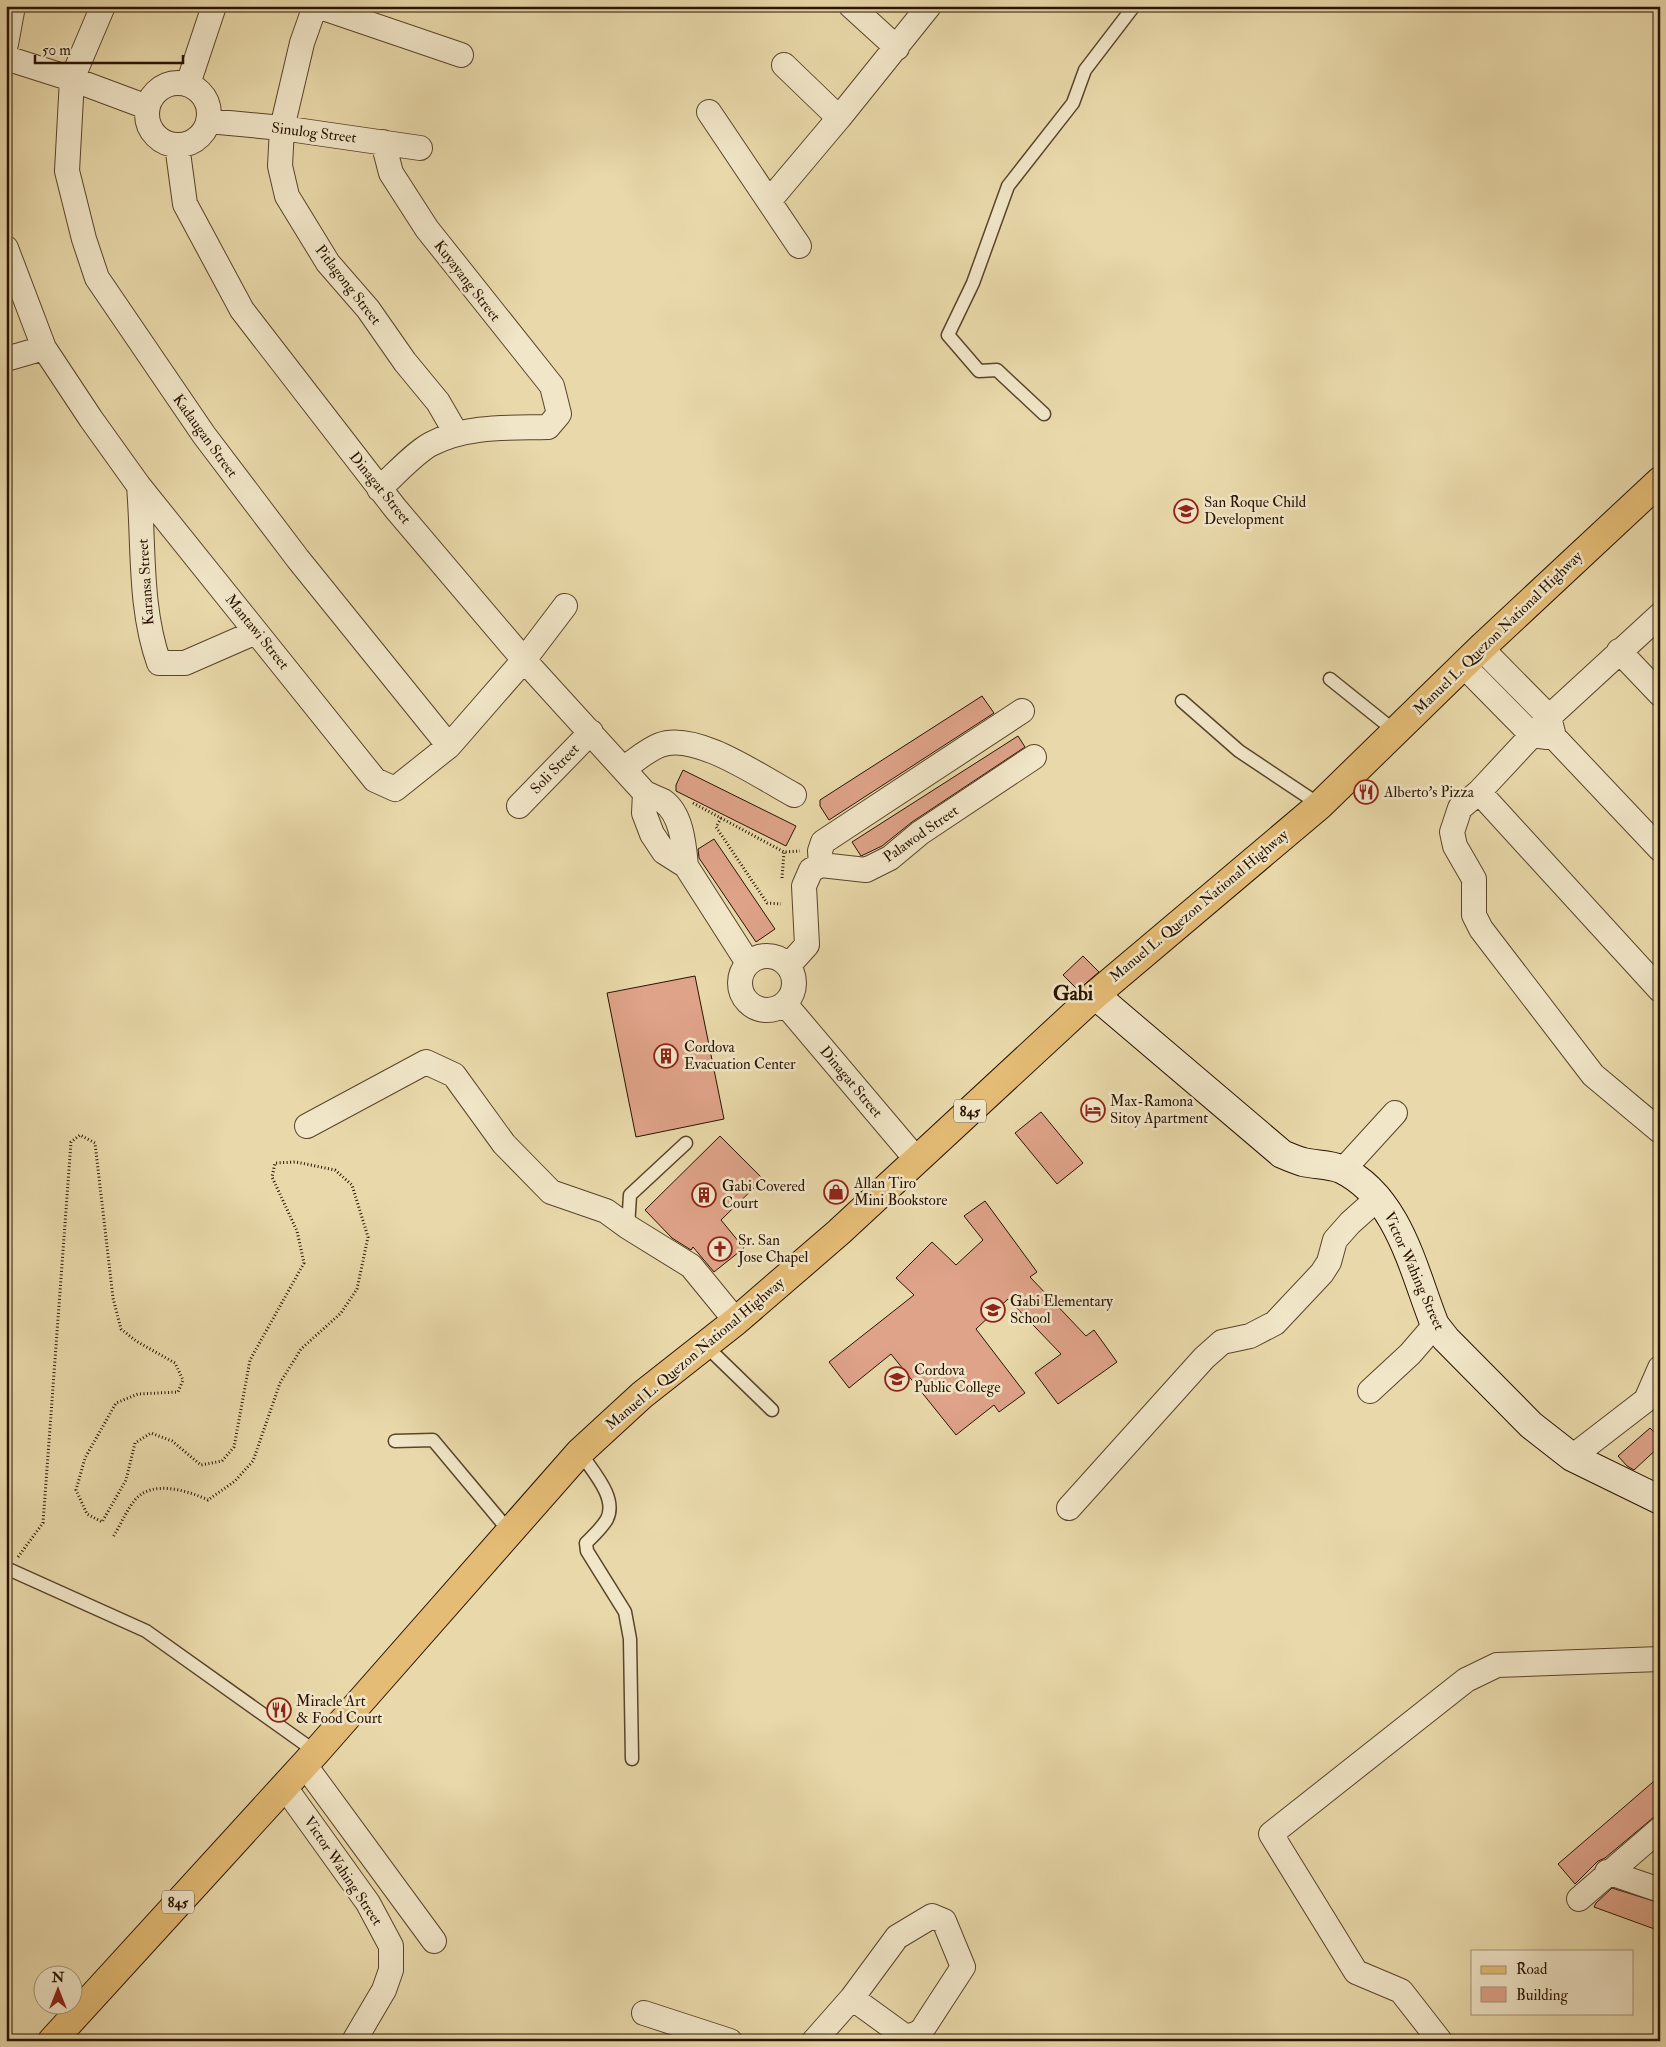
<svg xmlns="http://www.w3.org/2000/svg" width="1666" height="2047" font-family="'IM FELL Double Pica',serif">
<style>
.building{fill:#dfa389;stroke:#291301}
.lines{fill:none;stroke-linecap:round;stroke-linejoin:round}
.lane-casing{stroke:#59442b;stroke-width:15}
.street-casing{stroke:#59442b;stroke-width:26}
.secondary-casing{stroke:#291301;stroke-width:30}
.primary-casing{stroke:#291301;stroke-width:30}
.path{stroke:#291301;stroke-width:3;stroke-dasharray:1 2.5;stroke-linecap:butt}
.lane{stroke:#f1e6c8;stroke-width:12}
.street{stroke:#f1e6c8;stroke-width:24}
.secondary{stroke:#f1e6c8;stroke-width:28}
.primary{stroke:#e4bc75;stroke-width:28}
.labels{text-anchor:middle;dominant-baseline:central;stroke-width:5;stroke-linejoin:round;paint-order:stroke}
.shield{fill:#f1e6c8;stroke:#65523d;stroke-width:1}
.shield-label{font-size:14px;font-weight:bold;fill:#291301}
.street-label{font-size:15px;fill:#291301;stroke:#f1e6c8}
.poi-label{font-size:15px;fill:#291301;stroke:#f1e6c8;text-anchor:start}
.district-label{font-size:20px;font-weight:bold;fill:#291301;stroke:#f1e6c8}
</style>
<rect width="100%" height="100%" fill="#e9d9aa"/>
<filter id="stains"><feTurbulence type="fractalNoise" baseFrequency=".004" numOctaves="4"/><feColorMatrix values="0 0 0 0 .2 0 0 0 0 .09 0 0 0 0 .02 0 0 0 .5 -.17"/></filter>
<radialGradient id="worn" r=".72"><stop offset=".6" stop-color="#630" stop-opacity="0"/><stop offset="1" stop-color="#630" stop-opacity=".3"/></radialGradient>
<path class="building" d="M 982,696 L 994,713 L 829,820 L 820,806 L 820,800 Z
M 1018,736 L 1025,747 L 912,822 L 882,846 L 861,856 L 852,842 Z
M 683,770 L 796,826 L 786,846 L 676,791 L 676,785 Z
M 714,839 L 775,929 L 756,942 L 699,858 L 698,849 Z
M 1083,956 L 1099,972 L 1078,990 L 1063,975 Z
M 695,976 L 724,1119 L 636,1137 L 607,993 Z
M 1041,1112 L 1083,1163 L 1057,1184 L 1015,1133 Z
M 720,1136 L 763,1179 L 721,1220 L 744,1248 L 714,1272 L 693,1247 L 691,1250 L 672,1238 L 645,1210 Z
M 985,1201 L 1037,1272 L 1030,1277 L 1086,1336 L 1094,1330 L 1117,1362 L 1058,1404 L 1035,1373 L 1061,1354 L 1008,1299 L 976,1329 L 1025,1393 L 999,1412 L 994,1405 L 956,1435 L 891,1354 L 849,1388 L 829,1362 L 914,1295 L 896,1278 L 932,1242 L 956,1265 L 983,1240 L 964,1216 Z
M 1650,1428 L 1660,1438 L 1660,1446 L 1634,1470 L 1627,1466 L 1618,1456 Z
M 1660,1776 L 1660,1812 L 1605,1858 L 1598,1861 L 1575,1884 L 1558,1864 Z
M 1612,1888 L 1660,1903 L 1660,1931 L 1594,1907 L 1596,1903 Z"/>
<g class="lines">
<g class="lane-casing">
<path id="lane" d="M 1044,414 L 997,370 L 979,371 L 948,335 L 973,283 L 1008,186 L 1073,103 L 1085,70 L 1134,6
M 1330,679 L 1396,732
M 1182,701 L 1239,751 L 1320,805
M 628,1227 L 630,1195 L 686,1143
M 706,1346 L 772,1410
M 395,1441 L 433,1440 L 510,1532
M 580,1452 C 591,1470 618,1497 607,1519 C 602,1528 593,1536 586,1543 L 587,1551 L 625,1612 L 630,1639 L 632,1759
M 6,1568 L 146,1631 L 316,1752"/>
</g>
<g class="street-casing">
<path id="street" d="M 103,6 L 72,79 L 67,171 L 84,239 L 97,278 L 204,435 L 298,559 L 449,746
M 315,6 L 302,43 L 282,128 L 280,166 L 287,196 L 328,263 L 368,309 L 405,362 L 438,402 L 456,433
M 317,6 L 461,55
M 851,6 L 897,48
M 6,44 L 13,6
M 6,58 L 72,79 L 147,107
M 784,65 L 839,118
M147 114a31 31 0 1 1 62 0a31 31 0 1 1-62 0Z
M 188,84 L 214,6
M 709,112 L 799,246
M 208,121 L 282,128 L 420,148
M 177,145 L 185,204 L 242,310 L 395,508 L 524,660 L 645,793 C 651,796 657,798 663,801 C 682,814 684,846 686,866
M 770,200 L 839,118 L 929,6
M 6,248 L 44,348 L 91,419 L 139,486 L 375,780 L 395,789 L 449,746 L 524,660 L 565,606
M 6,359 L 44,348
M 139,486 C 144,544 139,607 159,663 L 185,663 L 256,632
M 379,489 C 394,476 414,453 431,444 C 467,425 510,428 548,427 L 559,414 L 552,386 L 427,229 L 391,173 L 383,142
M 1660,615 L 1549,717 L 1479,792 L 1460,808 L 1452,832 L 1455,846 L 1474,879 L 1474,915 L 1481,929 L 1593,1075 L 1660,1131
M 1481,648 L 1549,717 L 1554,737 L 1660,849
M 1619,651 L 1660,694
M 1463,665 L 1532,735 L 1547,737
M 624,768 C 635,761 647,750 660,745 C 696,731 762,778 794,795
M 1479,792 L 1660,990
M 645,793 L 644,813 L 652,834 L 664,852 L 686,866 L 748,963
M 519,806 L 591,732
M 821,865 L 820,851 L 823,842 L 1022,711
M740 983a27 27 0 1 1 54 0a27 27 0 1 1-54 0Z
M 788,966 L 807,945 L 804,886 L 811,870 L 821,865 L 866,870 L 890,858 L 920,833 L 1034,757
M 785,1004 L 917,1160
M 307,1126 L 426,1062 L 454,1075 L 504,1144 L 551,1192 L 606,1211 L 628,1227 L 691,1266 L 736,1321
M 1343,1170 L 1395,1113
M 1370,1391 L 1410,1354 L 1435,1325
M 1572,1457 L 1646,1400 L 1660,1368
M 1069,1508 L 1204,1358 L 1222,1342 L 1250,1336 L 1275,1323 L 1322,1273 L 1329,1262 L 1335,1240 L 1350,1223 L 1379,1197
M 304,1764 L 434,1941
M 284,1786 L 368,1903 L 391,1946 L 391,1970 L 384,1990 L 354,2041
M 1607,1872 L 1660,1890
M 1579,1899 L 1660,1829
M 644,2013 L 730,2041
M 814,2041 L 852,1998 L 897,1937 L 932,1916 L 944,1921 L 963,1967 L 922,2030 L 913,2036 L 903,2035 L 852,1998
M 1440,2041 L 1401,1991 L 1356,1972 L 1271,1834 L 1466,1680 L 1497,1665 L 1660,1659"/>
</g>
<g class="secondary-casing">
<path id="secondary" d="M 1095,995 L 1282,1154 C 1289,1157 1296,1160 1303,1162 C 1316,1165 1329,1164 1341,1169 C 1399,1197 1413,1270 1435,1325 L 1446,1339 L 1531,1425 L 1572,1457 L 1660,1500"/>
</g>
<g class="primary-casing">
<path id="primary" d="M 52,2041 L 316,1752 L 580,1452 L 642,1395 L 736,1321 L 839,1232 L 1095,995 L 1320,805 L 1481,648 L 1660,481"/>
</g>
<path class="path" d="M 693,803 L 784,852 L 800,851
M 721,818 L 716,827 L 767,903 L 781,904
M 782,878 L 784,852
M 18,1557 L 43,1523 L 71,1142 L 80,1135 L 95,1143 L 113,1298 L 121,1329 L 136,1341 L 175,1363 L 183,1380 L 178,1392 L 138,1394 L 116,1403 L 85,1458 L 76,1490 L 87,1514 L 102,1522 L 126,1480 L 135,1443 L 151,1433 L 172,1441 L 201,1465 L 222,1461 L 234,1447 L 250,1360 L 304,1263 L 297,1231 L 272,1177 L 275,1163 L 296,1162 L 335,1170 L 352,1185 L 368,1237 L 357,1289 L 341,1313 L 301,1349 L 280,1383 L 253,1461 L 235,1481 L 208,1500 C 189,1491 152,1479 135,1500 C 126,1511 120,1526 113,1537"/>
<use href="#lane" class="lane"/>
<use href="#street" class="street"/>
<use href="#secondary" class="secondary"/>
<use href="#primary" class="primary"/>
</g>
<defs>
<g id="school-ring" transform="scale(1.25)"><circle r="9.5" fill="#f1e6c8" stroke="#8f2418" stroke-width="1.5"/><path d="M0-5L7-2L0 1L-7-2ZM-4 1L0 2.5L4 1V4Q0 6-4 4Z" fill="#8f2418"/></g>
<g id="restaurant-ring" transform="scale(1.25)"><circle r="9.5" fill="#f1e6c8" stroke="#8f2418" stroke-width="1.5"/><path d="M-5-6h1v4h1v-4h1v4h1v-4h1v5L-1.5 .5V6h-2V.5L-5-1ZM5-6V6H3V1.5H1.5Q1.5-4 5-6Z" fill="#8f2418"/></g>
<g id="building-ring" transform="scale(1.25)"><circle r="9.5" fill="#f1e6c8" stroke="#8f2418" stroke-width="1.5"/><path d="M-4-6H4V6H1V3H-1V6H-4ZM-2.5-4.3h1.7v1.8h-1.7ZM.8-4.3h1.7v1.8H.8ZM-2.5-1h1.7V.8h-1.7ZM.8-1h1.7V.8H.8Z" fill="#8f2418"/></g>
<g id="hotel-ring" transform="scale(1.25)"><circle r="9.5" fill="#f1e6c8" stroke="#8f2418" stroke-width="1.5"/><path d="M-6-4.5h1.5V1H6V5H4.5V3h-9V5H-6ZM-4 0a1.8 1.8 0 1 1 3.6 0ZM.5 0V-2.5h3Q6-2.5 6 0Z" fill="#8f2418"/></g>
<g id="shop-ring" transform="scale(1.25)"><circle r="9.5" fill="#f1e6c8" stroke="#8f2418" stroke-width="1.5"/><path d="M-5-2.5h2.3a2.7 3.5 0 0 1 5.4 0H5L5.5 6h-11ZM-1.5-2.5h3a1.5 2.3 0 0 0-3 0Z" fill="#8f2418"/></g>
<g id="church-ring" transform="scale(1.25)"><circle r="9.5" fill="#f1e6c8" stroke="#8f2418" stroke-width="1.5"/><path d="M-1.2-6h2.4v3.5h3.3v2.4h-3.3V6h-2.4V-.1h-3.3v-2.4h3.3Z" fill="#8f2418"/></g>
<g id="university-ring" transform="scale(1.25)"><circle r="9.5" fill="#f1e6c8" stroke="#8f2418" stroke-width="1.5"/><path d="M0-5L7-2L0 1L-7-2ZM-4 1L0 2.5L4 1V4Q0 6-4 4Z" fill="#8f2418"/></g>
</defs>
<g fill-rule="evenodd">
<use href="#school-ring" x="1186" y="511"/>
<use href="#restaurant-ring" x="1366" y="792"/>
<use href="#building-ring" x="666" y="1056"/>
<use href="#hotel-ring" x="1093" y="1110"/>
<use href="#shop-ring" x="836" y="1192"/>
<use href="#building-ring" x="704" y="1195"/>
<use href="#church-ring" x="720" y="1249"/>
<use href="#school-ring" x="993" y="1310"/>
<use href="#university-ring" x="897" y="1379"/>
<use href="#restaurant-ring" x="279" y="1710"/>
</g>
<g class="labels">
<g class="shield">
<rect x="954" y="1099.5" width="32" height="23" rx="4"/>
<rect x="162" y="1890.5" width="32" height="23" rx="4"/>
</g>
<g class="shield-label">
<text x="970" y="1111">845</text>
<text x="178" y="1902">845</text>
</g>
<g class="street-label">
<text transform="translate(314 133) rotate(7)">Sinulog Street</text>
<text transform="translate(467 281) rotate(52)">Kuyayang Street</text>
<text transform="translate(348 285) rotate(52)">Pitlagong Street</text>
<text transform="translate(205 436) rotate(54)">Kadaugan Street</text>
<text transform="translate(380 488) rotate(51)">Dinagat Street</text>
<text transform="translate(146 582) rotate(-94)">Karansa Street</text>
<text transform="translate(257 632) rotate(51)">Mantawi Street</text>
<text transform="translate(1498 633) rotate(-44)">Manuel L. Quezon National Highway</text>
<text transform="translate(555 769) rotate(-46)">Soli Street</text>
<text transform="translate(921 834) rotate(-35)">Palawod Street</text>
<text transform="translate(1199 906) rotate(-40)">Manuel L. Quezon National Highway</text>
<text transform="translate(851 1082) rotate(50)">Dinagat Street</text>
<text transform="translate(1414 1271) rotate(66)">Victor Wahing Street</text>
<text transform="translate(695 1354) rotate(-40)">Manuel L. Quezon National Highway</text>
<text transform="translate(343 1871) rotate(56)">Victor Wahing Street</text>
</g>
<g class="poi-label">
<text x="1204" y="502">San Roque Child<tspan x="1204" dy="17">Development</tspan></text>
<text x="1384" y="792">Alberto's Pizza</text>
<text x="684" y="1047">Cordova<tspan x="684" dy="17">Evacuation Center</tspan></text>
<text x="1110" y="1101">Max-Ramona<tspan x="1110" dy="17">Sitoy Apartment</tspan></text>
<text x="854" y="1183">Allan Tiro<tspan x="854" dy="17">Mini Bookstore</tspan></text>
<text x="722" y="1186">Gabi Covered<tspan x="722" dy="17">Court</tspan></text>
<text x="738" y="1240">Sr. San<tspan x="738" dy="17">Jose Chapel</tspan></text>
<text x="1010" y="1301">Gabi Elementary<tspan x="1010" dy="17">School</tspan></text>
<text x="914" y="1370">Cordova<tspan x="914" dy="17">Public College</tspan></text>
<text x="296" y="1701">Miracle Art<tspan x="296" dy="17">&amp; Food Court</tspan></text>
</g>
<g class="district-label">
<text x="1073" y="993">Gabi</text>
</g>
</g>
<rect width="1666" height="2047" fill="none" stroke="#e9d9aa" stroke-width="25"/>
<rect x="8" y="8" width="1651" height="2032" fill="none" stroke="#291301" stroke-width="2.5"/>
<rect x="12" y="12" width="1641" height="2022" fill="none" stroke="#291301"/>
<rect x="1471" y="1950" width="162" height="65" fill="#f1e6c8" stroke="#a19278"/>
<rect x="1481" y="1966" width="25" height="8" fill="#e4bc75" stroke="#a19278"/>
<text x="1516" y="1974" font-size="15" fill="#291301">Road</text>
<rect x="1481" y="1987" width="25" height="15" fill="#dfa389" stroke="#a19278"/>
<text x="1516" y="2000" font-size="15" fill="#291301">Building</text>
<g transform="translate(58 1990)"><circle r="24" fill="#f1e6c8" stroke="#a19278"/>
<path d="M0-4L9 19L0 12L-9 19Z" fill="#8f2418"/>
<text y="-8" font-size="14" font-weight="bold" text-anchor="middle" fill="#291301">N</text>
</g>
<path d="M35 55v8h148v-8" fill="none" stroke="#291301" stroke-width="2.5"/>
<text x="42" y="55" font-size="15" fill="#291301" stroke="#f1e6c8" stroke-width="4" paint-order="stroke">50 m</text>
<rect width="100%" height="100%" filter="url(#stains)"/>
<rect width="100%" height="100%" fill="url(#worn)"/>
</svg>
